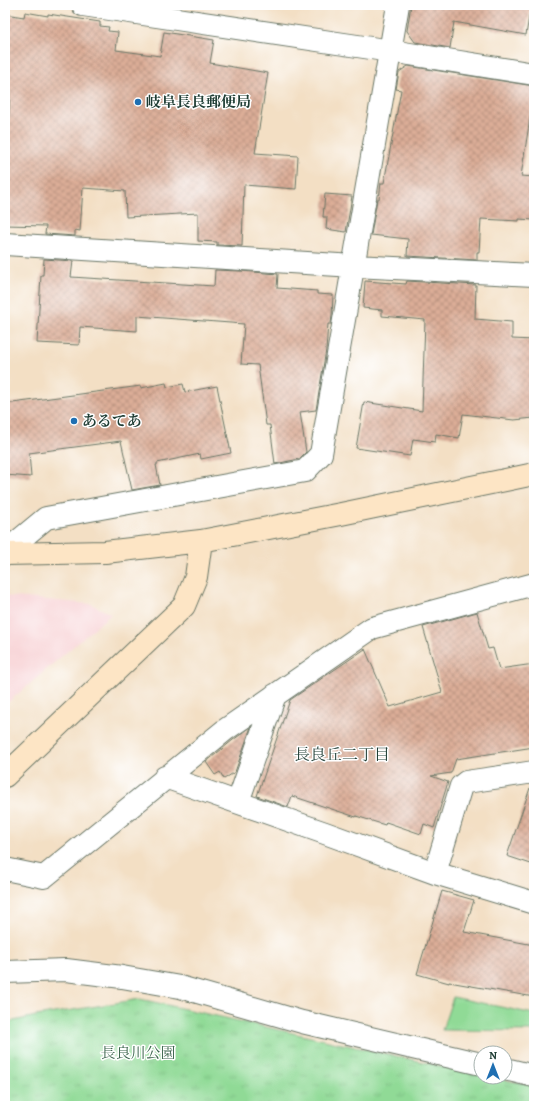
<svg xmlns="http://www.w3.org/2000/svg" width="539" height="1111" font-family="Alegreya,'Noto Serif JP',serif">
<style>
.built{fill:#f7cfd2}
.grass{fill:#90da96;stroke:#588c65}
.park{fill:url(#park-tufts);stroke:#588c65}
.building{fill:url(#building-cross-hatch)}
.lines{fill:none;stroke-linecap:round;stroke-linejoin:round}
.street-casing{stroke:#697666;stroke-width:24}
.secondary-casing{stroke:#697666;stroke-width:24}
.street{stroke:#fff;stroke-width:22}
.secondary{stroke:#fde5c5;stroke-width:22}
.poi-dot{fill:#1f6fb2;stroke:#fff;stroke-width:1.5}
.labels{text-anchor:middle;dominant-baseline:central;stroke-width:3;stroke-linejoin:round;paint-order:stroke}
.poi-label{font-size:15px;font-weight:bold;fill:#1f3d34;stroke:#fff;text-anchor:start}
.park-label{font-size:15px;fill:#3b644c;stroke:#fff}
.neighbourhood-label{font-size:16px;fill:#1f3d34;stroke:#fff}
</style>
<defs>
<pattern id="park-tufts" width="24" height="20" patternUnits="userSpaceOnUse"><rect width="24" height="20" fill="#90da96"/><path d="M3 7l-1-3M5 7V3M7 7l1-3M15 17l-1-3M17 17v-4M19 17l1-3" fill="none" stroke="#7cbc82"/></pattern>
<pattern id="building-cross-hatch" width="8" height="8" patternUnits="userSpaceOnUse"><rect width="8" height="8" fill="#dcad97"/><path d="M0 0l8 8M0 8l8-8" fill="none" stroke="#b28e7c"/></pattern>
</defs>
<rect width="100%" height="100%" fill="#fff"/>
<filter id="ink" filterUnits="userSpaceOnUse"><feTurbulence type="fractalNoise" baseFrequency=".025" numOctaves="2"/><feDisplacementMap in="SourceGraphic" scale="8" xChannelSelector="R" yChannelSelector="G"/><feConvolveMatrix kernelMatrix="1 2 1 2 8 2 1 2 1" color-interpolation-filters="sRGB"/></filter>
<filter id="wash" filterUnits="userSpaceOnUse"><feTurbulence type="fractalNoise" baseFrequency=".012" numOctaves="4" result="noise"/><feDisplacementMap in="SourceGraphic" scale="16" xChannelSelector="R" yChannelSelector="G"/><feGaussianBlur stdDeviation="0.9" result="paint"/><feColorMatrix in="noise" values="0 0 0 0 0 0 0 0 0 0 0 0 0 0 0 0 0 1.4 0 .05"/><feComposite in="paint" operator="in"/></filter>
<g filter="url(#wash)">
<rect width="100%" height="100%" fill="#f3dfc4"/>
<path class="built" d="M 5,596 L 91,604 L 111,614 L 5,705 Z"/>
<path class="grass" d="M 453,997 L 534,1014 L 534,1031 L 442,1030 Z"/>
<path class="park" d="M 140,999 L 481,1075 L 481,1077 L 491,1077 L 534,1086 L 534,1106 L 5,1106 L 5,1023 L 36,1016 Z"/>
<g id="blocks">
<path class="building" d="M 411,5 L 531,5 L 526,35 L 454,22 L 450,48 L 415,42 L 407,31 Z
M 25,12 L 48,16 L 48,14 L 100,22 L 100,26 L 109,27 L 108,31 L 118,32 L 116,50 L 160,56 L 164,32 L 214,40 L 210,63 L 268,73 L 255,153 L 298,156 L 296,189 L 244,185 L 242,246 L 217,245 L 217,242 L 198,241 L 198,213 L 126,217 L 125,191 L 83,188 L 80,231 L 75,230 L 75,236 L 45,234 L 46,226 L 5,225 L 5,156 L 7,156 L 10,90 L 5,89 L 5,14 L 24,17 Z
M 408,66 L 534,86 L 534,105 L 532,105 L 521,176 L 534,177 L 534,220 L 519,219 L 519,221 L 481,219 L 479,252 L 477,252 L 477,260 L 407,256 L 408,239 L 371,235 L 377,199 L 379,199 L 381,183 L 384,183 L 401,90 L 396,89 L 399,72 Z
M 325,194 L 352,196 L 346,232 L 326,229 L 327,217 L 323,217 Z
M 44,259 L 73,261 L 71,277 L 214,286 L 215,270 L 241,271 L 278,274 L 277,288 L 317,291 L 317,294 L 333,295 L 332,316 L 331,324 L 328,324 L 326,350 L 316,410 L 300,412 L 306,452 L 299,459 L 275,464 L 270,425 L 266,425 L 258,365 L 241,364 L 244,324 L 137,316 L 137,331 L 80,327 L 79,345 L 37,343 L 41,275 L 43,275 Z
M 365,281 L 406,284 L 407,281 L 476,285 L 475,319 L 512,322 L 512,339 L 534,340 L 534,418 L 514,420 L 463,414 L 459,438 L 436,434 L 435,442 L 413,439 L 410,456 L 356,448 L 364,402 L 422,411 L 425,320 L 382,316 L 382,310 L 363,308 Z
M 166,383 L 167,387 L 183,384 L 185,392 L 217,386 L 231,453 L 201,459 L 200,454 L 157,463 L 157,465 L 156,465 L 160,485 L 132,490 L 121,441 L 29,453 L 31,477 L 5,475 L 5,404 L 141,386 L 141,388 Z
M 477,612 L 488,649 L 493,648 L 499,669 L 534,664 L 534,747 L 456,759 L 451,773 L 431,776 L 448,782 L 434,828 L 424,824 L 421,834 L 386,822 L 385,825 L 356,816 L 356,817 L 292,796 L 288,807 L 257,796 L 290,700 L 365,649 L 390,707 L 442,692 L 423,627 Z
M 251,727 L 235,772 L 224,779 L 220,772 L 215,775 L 206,762 L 233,740 Z
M 530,788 L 534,789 L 534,865 L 507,856 Z
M 442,891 L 474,900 L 464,932 L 534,945 L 534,997 L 449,982 L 449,983 L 417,974 Z"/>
</g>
</g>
<g filter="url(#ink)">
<use href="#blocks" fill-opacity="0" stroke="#697666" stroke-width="1"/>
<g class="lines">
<g class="street-casing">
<path id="street" d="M 83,5 L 391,51 L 534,74
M 5,244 L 354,266 L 534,275
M 5,552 L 46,518 L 305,471 L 321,454 L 398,5
M 165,777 L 325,833 L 435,873 L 534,903
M 238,802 L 275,695
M 5,869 L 44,877 L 225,730 L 372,628 L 534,584
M 435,873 L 461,786 L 466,782 L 534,772
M 5,972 L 66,970 L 122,977 L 180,987 L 302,1022 L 481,1064
M 505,1069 L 534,1076"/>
</g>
<g class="secondary-casing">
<path id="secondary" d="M 5,554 L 105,552 L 201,541 L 341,514 L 534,474
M 5,776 L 184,606 L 196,577 L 201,541"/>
</g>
<use href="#street" class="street"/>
<use href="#secondary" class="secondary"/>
</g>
</g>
<g class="poi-dot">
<circle cx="138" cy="102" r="4"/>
<circle cx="74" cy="421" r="4"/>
</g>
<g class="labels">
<g class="poi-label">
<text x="146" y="102">岐阜長良郵便局</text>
<text x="82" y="421">あるてあ</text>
</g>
<g class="park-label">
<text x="138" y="1053">長良川公園</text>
</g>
<g class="neighbourhood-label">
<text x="342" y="755">長良丘二丁目</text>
</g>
</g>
<rect width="539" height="1111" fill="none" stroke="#fff" stroke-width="20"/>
<g transform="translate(493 1065)"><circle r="19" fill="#ffffff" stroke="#a5b1ae"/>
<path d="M0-3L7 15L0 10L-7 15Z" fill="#1f6fb2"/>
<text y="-6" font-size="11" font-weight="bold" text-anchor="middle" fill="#1f3d34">N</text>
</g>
</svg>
